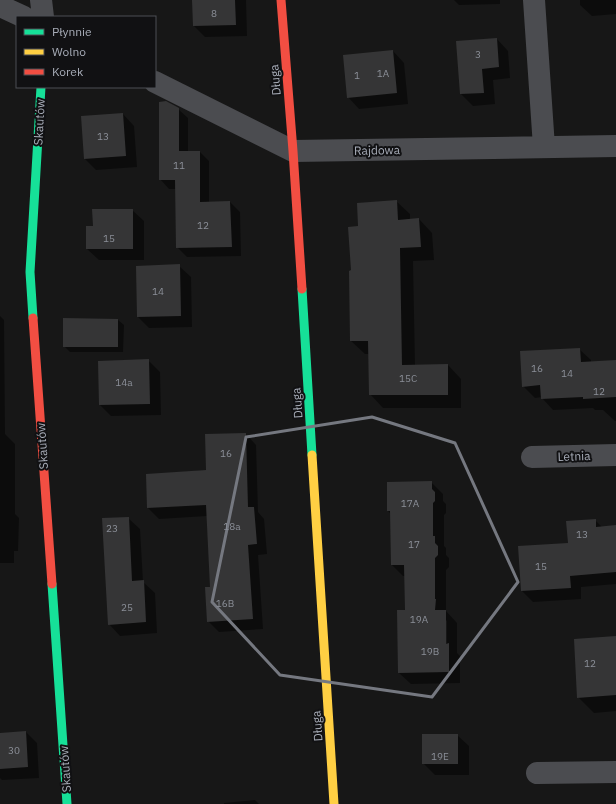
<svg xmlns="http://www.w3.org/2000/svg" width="616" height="804" font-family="'IBM Plex Sans',sans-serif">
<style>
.shadow{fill:#0007;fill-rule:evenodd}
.building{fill:#353536}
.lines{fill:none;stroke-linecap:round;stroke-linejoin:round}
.street{stroke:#4b4c50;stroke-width:22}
.fast{stroke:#16e098;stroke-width:9}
.slow{stroke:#ffcf43;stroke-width:9}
.jam{stroke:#f24e42;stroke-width:9}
.marked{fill:none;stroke:#757880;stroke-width:3;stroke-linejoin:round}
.labels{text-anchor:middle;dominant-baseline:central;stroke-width:4;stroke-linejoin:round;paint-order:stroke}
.number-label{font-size:10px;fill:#8b8f98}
.street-label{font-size:12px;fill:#a8adb8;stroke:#111113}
</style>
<rect width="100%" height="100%" fill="#171717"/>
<path class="shadow" d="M 193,0 L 246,0 L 247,36 L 205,37 L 194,26 Z
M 454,0 L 500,0 L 500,4 L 459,5 Z
M 580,0 L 616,0 L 616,14 L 592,16 L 580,5 Z
M 497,39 L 508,51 L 510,78 L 493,80 L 495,104 L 473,106 L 461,94 L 457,42 Z
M 393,51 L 404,63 L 408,104 L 359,109 L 348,97 Z
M 178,109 L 188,118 L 188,152 L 200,152 L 209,161 L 209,203 L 230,202 L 240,212 L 241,256 L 187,257 L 177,247 L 176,189 L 169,189 L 160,179 Z
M 123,114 L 134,126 L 137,167 L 96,170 L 84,158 Z
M 396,201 L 410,214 L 410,220 L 419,219 L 432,233 L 434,260 L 413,261 L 415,366 L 448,365 L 461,379 L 461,408 L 383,408 L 370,394 L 369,354 L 365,354 L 351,341 L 352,271 L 359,227 Z
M 132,210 L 144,221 L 144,260 L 99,260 L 87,249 L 94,227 Z
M 179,266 L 191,277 L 192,327 L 149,328 L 138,317 Z
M 0,310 L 0,316 L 4,320 L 5,434 L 15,444 L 15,514 L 19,518 L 18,551 L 14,551 L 14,563 L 0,563 Z
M 118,320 L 124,325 L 123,352 L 70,352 L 64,346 Z
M 579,349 L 591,360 L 591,363 L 616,361 L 616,421 L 615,421 L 603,410 L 595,410 L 593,408 L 553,410 L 542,398 L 542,397 L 535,398 L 523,386 Z
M 148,360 L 160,372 L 161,415 L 111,416 L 100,405 Z
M 246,434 L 256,445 L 258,512 L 264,519 L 267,554 L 258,555 L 263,629 L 219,632 L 208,621 L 211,588 L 207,516 L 159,519 L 148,508 L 147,475 L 207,470 Z
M 431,482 L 443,494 L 443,501 L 446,504 L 446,513 L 444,515 L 444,546 L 446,548 L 446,555 L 449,558 L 449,567 L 446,570 L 446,611 L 457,623 L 457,653 L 460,656 L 460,683 L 411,684 L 399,673 L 406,611 L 405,576 L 403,576 L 392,565 L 391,514 L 388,511 ZM 445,619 L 447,621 L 447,649 L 445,649 Z
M 128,518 L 140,529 L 143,582 L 155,593 L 157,633 L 120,636 L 109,624 Z
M 595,520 L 602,527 L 616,526 L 616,584 L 581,587 L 581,599 L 533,602 L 522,591 L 569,544 Z
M 616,637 L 616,711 L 594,713 L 578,697 Z
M 26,732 L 37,743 L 39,778 L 2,780 L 0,778 L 0,734 Z
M 457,735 L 469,746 L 469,775 L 435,775 L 423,763 Z
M 255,800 L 259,804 L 224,804 L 224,803 Z"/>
<path class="building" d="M 192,0 L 235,0 L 236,25 L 193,26 Z
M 497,38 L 499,67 L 482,69 L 484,93 L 460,94 L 456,41 Z
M 393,50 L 397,93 L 347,98 L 343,55 Z
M 166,101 L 179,108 L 179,151 L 200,151 L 200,202 L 230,201 L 232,247 L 176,248 L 175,180 L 159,180 L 159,102 Z
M 123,113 L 126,156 L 84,159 L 81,116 Z
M 397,200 L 398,220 L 419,218 L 421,247 L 400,248 L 402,365 L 448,364 L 448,395 L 369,395 L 368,341 L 350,341 L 349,271 L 351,270 L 348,227 L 358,226 L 357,203 Z
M 92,209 L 133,209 L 133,249 L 86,249 L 86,226 L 93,226 Z
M 180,264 L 181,316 L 137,317 L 136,266 Z
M 63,318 L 118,319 L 118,347 L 63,347 Z
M 580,348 L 581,362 L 616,360 L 616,397 L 583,399 L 583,397 L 541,399 L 540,385 L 522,387 L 520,351 Z
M 149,359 L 150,404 L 99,405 L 98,361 Z
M 246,433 L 248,507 L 254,507 L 257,544 L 248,545 L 253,619 L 207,622 L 205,587 L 210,587 L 206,505 L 147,508 L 146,474 L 206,470 L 205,434 Z
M 432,481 L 432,489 L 435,492 L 435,501 L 433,503 L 433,536 L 435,536 L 435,543 L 438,546 L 438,555 L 435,558 L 435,599 L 436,599 L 435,610 L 446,610 L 446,644 L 449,643 L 449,672 L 398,673 L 397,610 L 405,610 L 404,565 L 391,565 L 390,511 L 387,511 L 387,482 Z
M 129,517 L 132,581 L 144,580 L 146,622 L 108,625 L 102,518 Z
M 596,519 L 596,527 L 616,525 L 616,572 L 570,576 L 571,588 L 521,591 L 518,546 L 568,543 L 566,521 Z
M 616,636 L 616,695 L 577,698 L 574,639 Z
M 26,731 L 28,767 L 0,769 L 0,733 Z
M 422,734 L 458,734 L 458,764 L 422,764 Z"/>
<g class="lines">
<path class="street" d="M 41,0 L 43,17
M 534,0 L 544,147
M 0,6 L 24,17
M 155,82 L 293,151 L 616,146
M 532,457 L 616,455
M 537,773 L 616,772"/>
<path class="fast" d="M 302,289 L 312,455
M 33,318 L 30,272 L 41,87
M 52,584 L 67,804"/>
<path class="slow" d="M 312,455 L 334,804"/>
<path class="jam" d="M 281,0 L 293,151 L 302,289
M 33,318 L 52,584"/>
</g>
<path class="marked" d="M 372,417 L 455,443 L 518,582 L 432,697 L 280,675 L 212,602 L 246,437 Z"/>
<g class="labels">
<g class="number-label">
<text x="214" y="13">8</text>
<text x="478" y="54">3</text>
<text x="383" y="73">1A</text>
<text x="357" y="75">1</text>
<text x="103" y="136">13</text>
<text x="179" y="165">11</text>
<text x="203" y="225">12</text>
<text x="109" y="238">15</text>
<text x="158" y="291">14</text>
<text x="537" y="368">16</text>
<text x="567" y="373">14</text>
<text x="408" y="378">15C</text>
<text x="124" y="382">14a</text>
<text x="599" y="391">12</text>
<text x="226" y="453">16</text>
<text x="410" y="503">17A</text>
<text x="232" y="526">18a</text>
<text x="112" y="528">23</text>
<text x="582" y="534">13</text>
<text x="414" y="544">17</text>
<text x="541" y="566">15</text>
<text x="225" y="603">16B</text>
<text x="127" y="607">25</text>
<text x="419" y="619">19A</text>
<text x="430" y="651">19B</text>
<text x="590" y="663">12</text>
<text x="14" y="750">30</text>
<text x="440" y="756">19E</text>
</g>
<g class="street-label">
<text transform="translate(275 80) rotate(-95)">Długa</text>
<text transform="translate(39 122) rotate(-87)">Skautów</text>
<text transform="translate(377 150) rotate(-1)">Rajdowa</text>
<text transform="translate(297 403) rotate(-94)">Długa</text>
<text transform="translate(42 446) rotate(-94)">Skautów</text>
<text transform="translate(574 456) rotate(-2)">Letnia</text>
<text transform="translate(317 726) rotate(-94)">Długa</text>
<text transform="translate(65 769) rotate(-94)">Skautów</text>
</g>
</g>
<rect x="16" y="16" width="140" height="72" fill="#111113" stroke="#4d4f55"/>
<rect x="24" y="29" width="20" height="6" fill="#16e098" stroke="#4d4f55"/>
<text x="52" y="36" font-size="12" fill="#a8adb8">Płynnie</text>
<rect x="24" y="49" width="20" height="6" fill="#ffcf43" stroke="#4d4f55"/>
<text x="52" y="56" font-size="12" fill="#a8adb8">Wolno</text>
<rect x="24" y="69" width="20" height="6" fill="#f24e42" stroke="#4d4f55"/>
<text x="52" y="76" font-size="12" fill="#a8adb8">Korek</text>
</svg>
